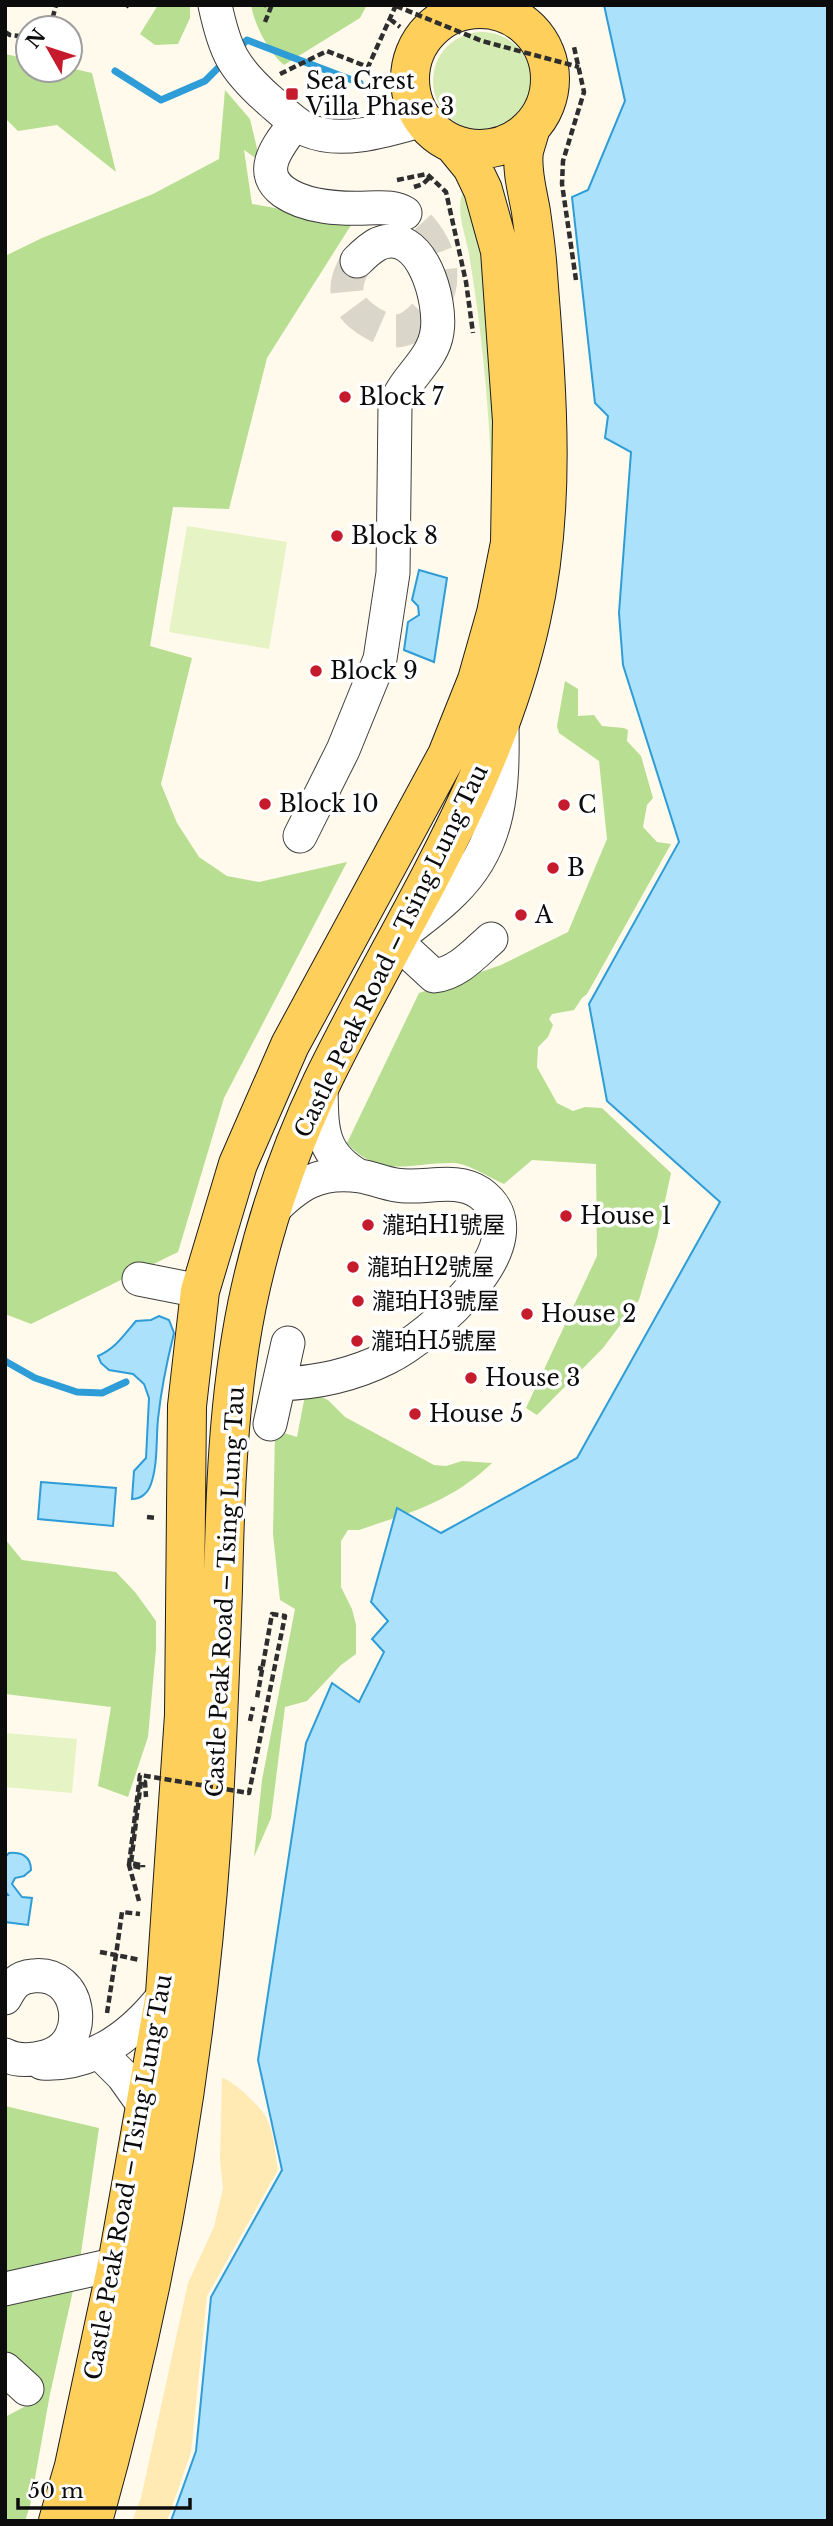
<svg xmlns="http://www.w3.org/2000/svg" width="833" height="2526" font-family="'Libre Baskerville','Noto Sans TC',serif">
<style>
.green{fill:#d4ecb3}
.forest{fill:#b8de91}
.sand{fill:#ffeab4}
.pitch{fill:#e5f3c5}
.water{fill:#ace1fb;stroke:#2e9cd7;stroke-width:2}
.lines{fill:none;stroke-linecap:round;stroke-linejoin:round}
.stream{stroke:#2e9cd7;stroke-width:7}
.minor-tunnel{stroke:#dbd6ca;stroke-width:33;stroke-dasharray:33 17;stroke-linecap:butt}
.minor-casing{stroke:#3f3f3f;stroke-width:35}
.major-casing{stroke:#1d1d1d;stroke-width:40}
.path{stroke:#2e2e2e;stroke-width:4.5;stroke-dasharray:7 3.5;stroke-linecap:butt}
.minor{stroke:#fff;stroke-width:33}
.major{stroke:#ffcf5c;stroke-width:38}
.path-bridge{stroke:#2e2e2e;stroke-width:4.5;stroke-dasharray:7 3.5;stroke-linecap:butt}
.poi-dot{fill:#c61b2c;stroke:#fff;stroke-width:2.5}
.labels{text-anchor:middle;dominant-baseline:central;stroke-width:7;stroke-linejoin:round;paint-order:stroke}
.poi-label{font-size:23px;fill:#0c0c0c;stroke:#fff;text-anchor:start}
.street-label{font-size:23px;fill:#0c0c0c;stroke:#fff}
</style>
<rect width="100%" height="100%" fill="#fffaec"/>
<path class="green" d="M433 81a49 49 0 1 1 98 0a49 49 0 1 1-98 0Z
M 464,191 L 482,245 L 499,469 L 492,485 C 489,408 482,331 469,254 C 466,236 454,207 464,191 Z"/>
<path class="forest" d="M 158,5 L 190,5 L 190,18 L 178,44 L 155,45 L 140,34 Z
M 251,5 L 367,5 L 360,18 L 284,65 C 268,51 255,26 251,5 Z
M 5,54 L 28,59 L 28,70 L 70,70 L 70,68 L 92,73 L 116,172 L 57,125 L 18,131 L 5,118 Z
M 225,90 L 250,119 L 260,161 L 244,150 L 252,204 L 353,222 L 267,358 L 229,509 L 173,507 L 150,646 L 192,658 L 161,784 L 177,823 L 199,857 L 227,876 L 259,882 L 347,862 L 224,1098 L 178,1252 L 31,1324 L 5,1314 L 5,256 L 42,238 L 153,194 L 219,159 Z
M 565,681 L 578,689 L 578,716 L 594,715 L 602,726 L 624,728 L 628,730 L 627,741 L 641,756 L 653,798 L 647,805 L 643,827 L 657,842 L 671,844 L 587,994 L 582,998 L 574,1010 L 552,1014 L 549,1019 L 553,1025 L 548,1037 L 538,1047 L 537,1067 L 557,1103 L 573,1111 L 585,1107 L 602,1108 L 671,1173 L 657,1238 L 639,1300 L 603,1348 L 537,1415 L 526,1408 L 597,1256 L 596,1164 L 532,1160 L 504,1184 C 490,1178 469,1164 454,1163 C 411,1162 381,1180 347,1143 L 419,993 L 501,965 L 568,932 L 607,839 L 599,761 L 559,733 L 557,726 Z
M 306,1390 L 328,1400 L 345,1417 L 434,1465 L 446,1466 L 462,1461 L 492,1463 C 451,1502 412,1512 359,1530 L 348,1530 L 341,1541 L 341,1587 L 352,1609 L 356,1625 L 356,1654 L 341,1665 L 307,1701 L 285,1707 L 271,1818 L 254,1857 L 262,1780 L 295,1609 L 280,1600 L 273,1534 L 275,1430 L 297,1437 Z
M 5,1539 L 22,1560 L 116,1572 L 135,1592 L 156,1621 L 156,1649 L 148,1737 L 128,1797 L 98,1786 L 111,1707 L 5,1694 Z
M 5,2106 L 99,2128 L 80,2260 L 5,2275 Z
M 74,2286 L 50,2394 L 30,2506 L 25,2521 L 5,2521 L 5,2417 L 41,2398 L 24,2371 L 5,2357 L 5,2297 Z"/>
<path class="sand" d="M 222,2078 C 232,2079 263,2109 267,2119 C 274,2134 275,2154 278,2170 L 207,2296 L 191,2452 L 167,2521 L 132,2521 L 141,2498 L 188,2283 L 214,2227 L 223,2188 L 220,2160 Z"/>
<path class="pitch" d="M 187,526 L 287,542 L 269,649 L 169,632 Z
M 5,1733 L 77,1739 L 72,1793 L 5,1787 Z"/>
<path class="water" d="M 604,5 L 828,5 L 828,2521 L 171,2521 L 196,2451 L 211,2297 L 282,2170 L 258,2060 L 306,1743 L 332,1683 L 359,1702 L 384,1652 L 372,1639 L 388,1621 L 371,1602 L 397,1508 L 441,1533 L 577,1458 L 720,1202 L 607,1101 L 589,1004 L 679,842 L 623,665 L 619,613 L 631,452 L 605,438 L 608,416 L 595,403 L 572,197 L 588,190 L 625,101 Z
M 419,570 L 447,578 L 434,662 L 404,650 L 408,622 L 419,615 L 418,606 L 412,600 Z
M 159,1316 L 169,1320 L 174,1333 C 167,1361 161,1390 158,1419 C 156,1439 158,1464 151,1484 C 148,1493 141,1499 132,1499 L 134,1471 L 146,1458 L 149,1398 L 144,1384 L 133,1374 L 109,1370 L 101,1363 L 98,1356 C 115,1349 124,1335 136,1321 L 151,1320 Z
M 41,1482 L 116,1488 L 113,1526 L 38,1519 Z
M 9,1853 C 21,1852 31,1856 31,1870 L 24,1876 L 15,1878 L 12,1884 L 22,1897 L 32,1898 L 28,1925 L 5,1922 L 5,1895 L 8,1895 L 5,1891 L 5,1857 Z"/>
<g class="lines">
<path class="stream" d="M 238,49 L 247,40 L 360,83
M 115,71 L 161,100 L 205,81 L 224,62
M 5,1361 L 35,1378 L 77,1392 L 102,1393 L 126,1382"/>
<path class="minor-tunnel" d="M 357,261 C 340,287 344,307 372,323 C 380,328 393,333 402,330 C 413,328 421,318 428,311 C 455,278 436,236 405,213"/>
<g class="minor-casing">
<path id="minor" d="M 215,5 C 225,52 233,68 269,100 C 281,110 293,123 307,130 C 342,145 388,130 423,120
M 295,123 C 280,144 255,171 284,192 C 307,208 341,209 368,208 C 381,208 393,206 405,213
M 300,836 L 343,750 L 380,659 L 393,573 L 395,406 C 403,379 433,361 437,332 C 442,302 422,225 378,244 C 370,248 363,255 357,261
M 491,939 C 474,954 458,973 434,976 L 395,940 C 414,924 436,910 453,892 C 502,845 503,786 502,723
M 321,1086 C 322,1127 319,1153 359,1176
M 271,1212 C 297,1185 319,1170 360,1176 C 372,1178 384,1183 396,1185 C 424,1190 455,1176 480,1193 C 546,1240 428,1338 387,1358 C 353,1375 317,1383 279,1384
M 139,1279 L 200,1291
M 270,1424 L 288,1343
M 5,1998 C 12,1985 18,1977 33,1976 C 81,1970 92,2042 48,2056 C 34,2060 18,2062 5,2055
M 100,2053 L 123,2076 L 145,2107
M 42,2063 C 94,2066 134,2034 165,1994
M 5,2289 L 117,2264
M 5,2369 L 27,2389"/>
</g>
<g class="major-casing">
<path id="major" d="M410 79a70 70 0 1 1 140 0a70 70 0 1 1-140 0Z
M 58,2521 L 74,2466 L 117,2264 L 165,1994 L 184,1715 L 187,1406 L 200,1291 L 238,1164 L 290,1045 L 447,755 L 477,680 L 496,613 L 510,543 L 512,421 L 500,251 L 483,190 L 472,167 L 454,145
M 93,2521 C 154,2303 195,2076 211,1850 C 217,1763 220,1676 223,1589 C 225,1494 228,1399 247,1305 C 263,1228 288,1153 322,1082 C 396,929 494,788 531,620 C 557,506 547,390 538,274 C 537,254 534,233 531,212 C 528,193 521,171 524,151 C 526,143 529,135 531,127"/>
</g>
<path class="path" d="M 127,5 L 129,7
M 390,19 L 400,27
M 265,22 L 271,7 L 265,5
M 50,28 L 56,5
M 5,32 L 10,35 L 28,37
M 280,74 L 327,51 L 368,67 L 396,5
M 397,180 L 427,174 L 446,192 L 466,282 L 473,333
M 414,187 L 423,184 L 431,176
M 576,280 L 562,184 L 563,161 L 584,92 L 574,47 L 577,46
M 147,1517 L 157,1518
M 258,1668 L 263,1669
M 250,1721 L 253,1707
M 140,1865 L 131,1863 L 141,1781 L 145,1782 L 146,1797
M 139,1901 L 129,1865 L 143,1868 L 143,1865
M 100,1952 L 116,1955 L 122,1912 L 140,1914
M 107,2013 L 116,1955 L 140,1960"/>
<use href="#minor" class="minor"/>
<use href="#major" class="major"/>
<path class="path-bridge" d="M 396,6 L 482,41 L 579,67
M 129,1865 L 140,1775 L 249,1793 L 285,1616 L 272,1614 L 257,1698"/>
</g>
<g class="poi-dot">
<rect x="285" y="87" width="14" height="14" rx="3.5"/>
<circle cx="345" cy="397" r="7"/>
<circle cx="337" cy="536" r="7"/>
<circle cx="316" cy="671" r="7"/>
<circle cx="265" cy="804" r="7"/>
<circle cx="564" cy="805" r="7"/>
<circle cx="553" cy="868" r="7"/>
<circle cx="521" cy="915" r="7"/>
<circle cx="566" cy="1216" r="7"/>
<circle cx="368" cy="1225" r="7"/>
<circle cx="353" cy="1267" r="7"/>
<circle cx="358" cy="1301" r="7"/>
<circle cx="527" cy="1314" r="7"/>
<circle cx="357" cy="1341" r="7"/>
<circle cx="471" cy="1378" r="7"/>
<circle cx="415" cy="1414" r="7"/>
</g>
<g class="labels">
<g class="poi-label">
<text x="306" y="81">Sea Crest<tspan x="306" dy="26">Villa Phase 3</tspan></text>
<text x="359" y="397">Block 7</text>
<text x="351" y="536">Block 8</text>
<text x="330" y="671">Block 9</text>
<text x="279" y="804">Block 10</text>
<text x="578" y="805">C</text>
<text x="567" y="868">B</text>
<text x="535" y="915">A</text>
<text x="580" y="1216">House 1</text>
<text x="382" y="1225">瀧珀H1號屋</text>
<text x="367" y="1267">瀧珀H2號屋</text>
<text x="372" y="1301">瀧珀H3號屋</text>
<text x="541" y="1314">House 2</text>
<text x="371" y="1341">瀧珀H5號屋</text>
<text x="485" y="1378">House 3</text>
<text x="429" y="1414">House 5</text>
</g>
<g class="street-label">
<text transform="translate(391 951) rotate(-64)">Castle Peak Road – Tsing Lung Tau</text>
<text transform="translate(225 1592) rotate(-87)">Castle Peak Road – Tsing Lung Tau</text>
<text transform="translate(128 2177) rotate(-80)">Castle Peak Road – Tsing Lung Tau</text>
</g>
</g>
<rect width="833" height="2526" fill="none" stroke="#0c0c0c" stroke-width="14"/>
<g transform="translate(49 49) rotate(309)"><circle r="33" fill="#ffffff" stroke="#9e9e9e" stroke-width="2"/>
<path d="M0-5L12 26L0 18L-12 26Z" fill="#c61b2c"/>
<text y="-10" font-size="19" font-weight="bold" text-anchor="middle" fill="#0c0c0c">N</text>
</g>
<path d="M18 2498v10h172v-10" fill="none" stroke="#0c0c0c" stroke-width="3.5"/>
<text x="28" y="2498" font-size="21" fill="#0c0c0c" stroke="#ffffff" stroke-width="5" paint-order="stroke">50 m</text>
</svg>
